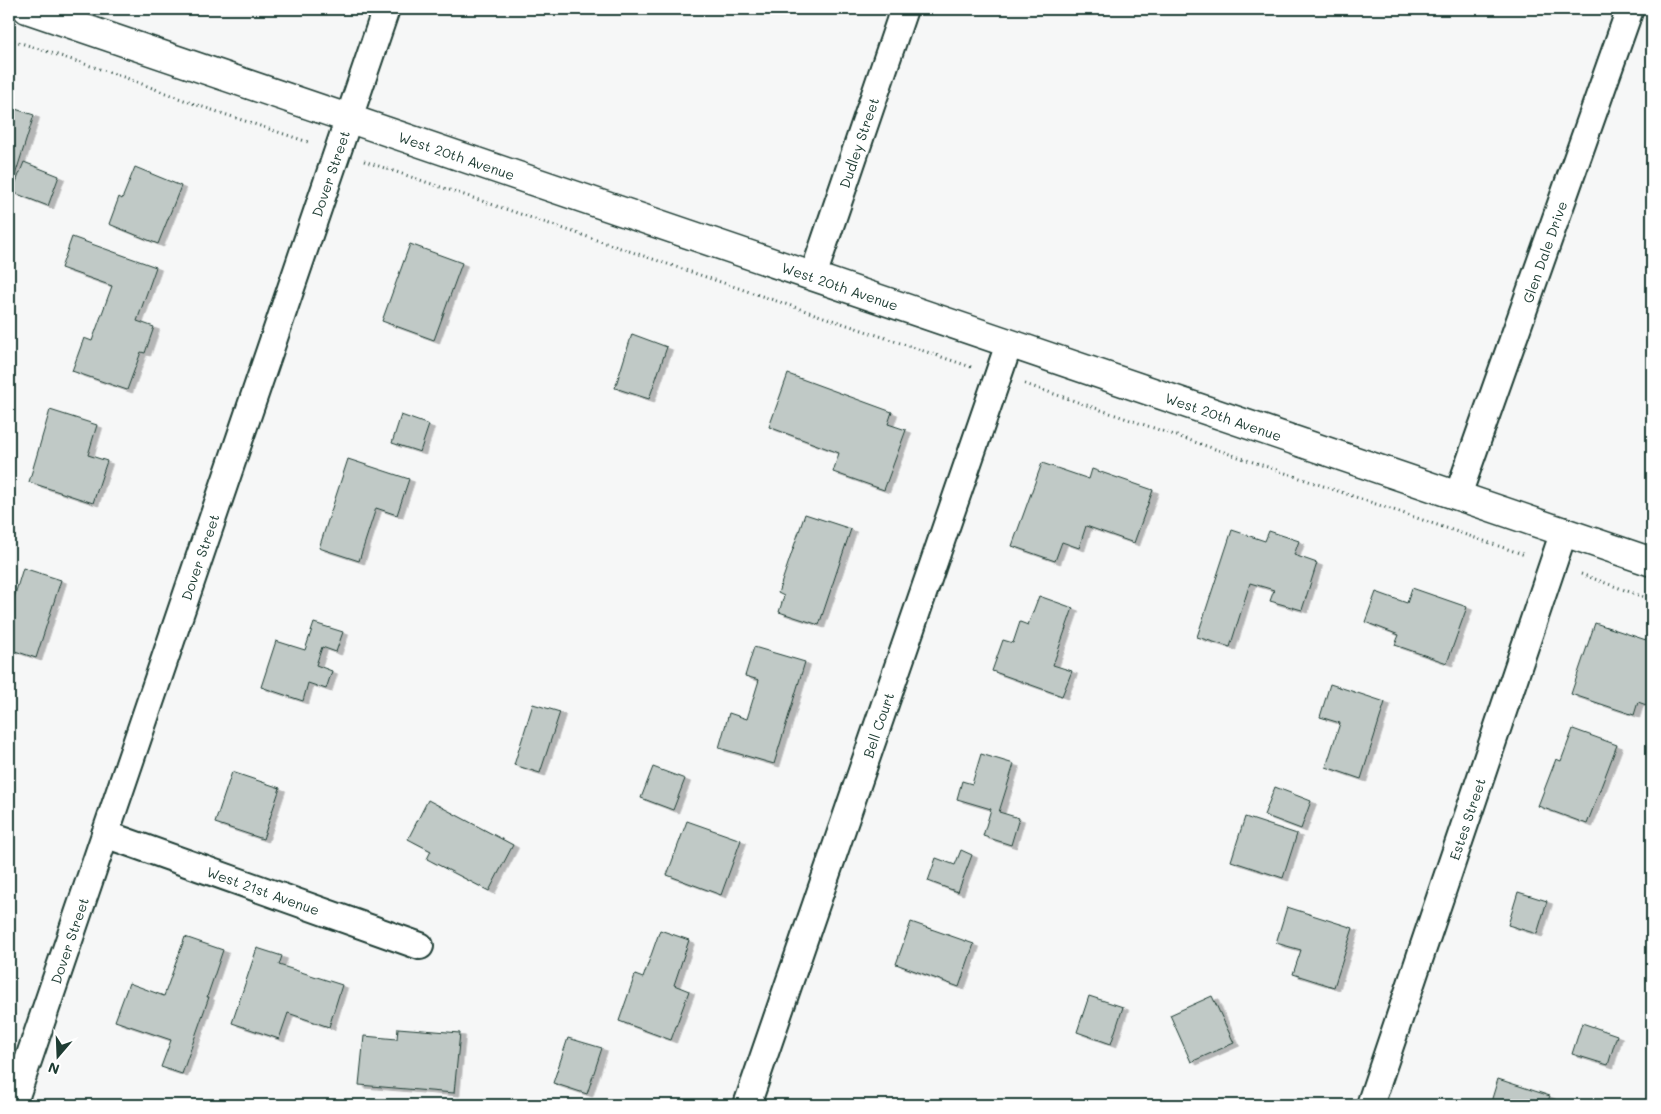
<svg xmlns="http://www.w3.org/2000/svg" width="1661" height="1114" font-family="Mali,sans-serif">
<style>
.building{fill:#c0c9c6;stroke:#1f3d34;filter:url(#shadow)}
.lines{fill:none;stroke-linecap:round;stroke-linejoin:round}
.minor-casing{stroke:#1f3d34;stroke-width:30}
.tertiary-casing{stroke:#1f3d34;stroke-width:31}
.path{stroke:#1f3d34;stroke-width:3;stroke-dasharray:1 4;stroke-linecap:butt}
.minor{stroke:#fff;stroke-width:26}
.tertiary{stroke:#fff;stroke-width:28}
.labels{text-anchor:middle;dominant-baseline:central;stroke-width:4;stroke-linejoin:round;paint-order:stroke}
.street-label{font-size:14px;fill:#1f3d34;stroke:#fff}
</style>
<defs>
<filter id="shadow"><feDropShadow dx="5.5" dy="3" stdDeviation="0" flood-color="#0004"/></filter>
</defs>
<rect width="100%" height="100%" fill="#f6f7f7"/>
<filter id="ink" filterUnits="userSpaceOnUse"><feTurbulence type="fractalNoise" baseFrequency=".02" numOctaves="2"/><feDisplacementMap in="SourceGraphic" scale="10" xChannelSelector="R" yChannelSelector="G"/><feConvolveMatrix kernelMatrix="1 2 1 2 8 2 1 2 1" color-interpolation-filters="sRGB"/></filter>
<g filter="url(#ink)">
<path class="building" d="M 9,107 L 34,115 L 11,188 L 9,188 Z
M 24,162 L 59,176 L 48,206 L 12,192 Z
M 135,167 L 181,186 L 158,244 L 109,224 L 119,197 L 122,199 Z
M 72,237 L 156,267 L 137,321 L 154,327 L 145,353 L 141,352 L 127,390 L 72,371 L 84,338 L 92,341 L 112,286 L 61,268 Z
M 410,244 L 462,263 L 434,340 L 382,321 Z
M 632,334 L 667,347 L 649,399 L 615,388 Z
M 788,374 L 892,412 L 888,424 L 906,430 L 884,490 L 833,472 L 839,453 L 769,427 Z
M 50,410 L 97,425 L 88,455 L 107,461 L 93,503 L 29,482 Z
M 401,415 L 429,425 L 420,452 L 392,443 Z
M 348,459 L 409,479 L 397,515 L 376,508 L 359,561 L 319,548 Z
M 1042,463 L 1089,479 L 1092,469 L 1153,490 L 1134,543 L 1086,526 L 1079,548 L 1062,542 L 1055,561 L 1012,546 Z
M 805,514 L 851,529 L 819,625 L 779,612 L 784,596 L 778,593 Z
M 1232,530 L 1265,541 L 1269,531 L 1299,541 L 1294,555 L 1317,563 L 1302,610 L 1270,601 L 1274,590 L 1250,583 L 1230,647 L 1197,637 Z
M 23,568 L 61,580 L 36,658 L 9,649 L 9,600 L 13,601 Z
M 1412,588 L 1467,607 L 1447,663 L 1395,645 L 1399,635 L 1365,622 L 1376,592 L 1407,603 Z
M 1039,596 L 1073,608 L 1053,665 L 1072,671 L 1062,696 L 992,671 L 1003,640 L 1013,643 L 1020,622 L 1028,625 Z
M 314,623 L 343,632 L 336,652 L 322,647 L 316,665 L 332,671 L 326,689 L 308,683 L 303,701 L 261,687 L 276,641 L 305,650 Z
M 1595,623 L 1652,642 L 1652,707 L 1638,702 L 1634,715 L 1571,694 Z
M 754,647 L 805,662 L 774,764 L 719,748 L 729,713 L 747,719 L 759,680 L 745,676 Z
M 1330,684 L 1385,702 L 1361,779 L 1326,767 L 1340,723 L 1320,717 Z
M 533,704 L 560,712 L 540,773 L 514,765 Z
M 1573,729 L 1617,745 L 1587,824 L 1538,806 L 1556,759 L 1561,761 Z
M 981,754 L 1014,764 L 999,812 L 1019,818 L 1011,845 L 983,836 L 991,809 L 957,799 L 962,781 L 972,784 Z
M 653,767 L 685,779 L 673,810 L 641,798 Z
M 232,772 L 280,788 L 263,839 L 215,823 Z
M 1275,787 L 1311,801 L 1301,829 L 1264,815 Z
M 428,800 L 513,845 L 489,891 L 427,859 L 431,851 L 408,839 Z
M 1245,817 L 1297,834 L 1283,878 L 1231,861 Z
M 687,821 L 741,840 L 721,895 L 667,875 Z
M 961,850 L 972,855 L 958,892 L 928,881 L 936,858 L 955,865 Z
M 1518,892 L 1547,901 L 1537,934 L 1508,925 Z
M 1287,907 L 1353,928 L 1334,987 L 1293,974 L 1301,950 L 1276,943 Z
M 911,922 L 974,944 L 959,987 L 896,964 Z
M 660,930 L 689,940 L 674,985 L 689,991 L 671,1040 L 619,1021 L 635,975 L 643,978 Z
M 185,937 L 223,950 L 207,997 L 209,997 L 182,1074 L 161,1067 L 171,1040 L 115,1021 L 129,983 L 164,996 Z
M 257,948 L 282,956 L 279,965 L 342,985 L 329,1027 L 288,1013 L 279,1039 L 232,1023 Z
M 1089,996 L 1123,1007 L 1111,1044 L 1077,1032 Z
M 1212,996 L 1234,1043 L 1191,1062 L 1170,1015 Z
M 1582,1023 L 1617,1035 L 1608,1065 L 1572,1054 Z
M 398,1028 L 460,1033 L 454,1093 L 359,1085 L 364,1036 L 397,1039 Z
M 568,1038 L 602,1048 L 587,1094 L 553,1083 Z
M 1498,1079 L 1550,1096 L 1546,1105 L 1490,1105 Z"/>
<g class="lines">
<g class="minor-casing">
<g id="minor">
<path id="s1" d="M 813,276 L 904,9"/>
<path id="s2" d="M 1458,495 L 1630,9"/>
<path id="s3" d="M 105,834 L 420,946"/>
<path id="s4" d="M 13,1105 L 386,9"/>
<path id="s5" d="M 747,1105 L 1009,344"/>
<path id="s6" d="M 1370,1105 L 1564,531"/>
</g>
</g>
<g class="tertiary-casing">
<g id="tertiary">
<path id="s7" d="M 27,9 L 1652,562"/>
</g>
</g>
<path class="path" d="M 9,39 L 121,76 L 197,105 L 311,143
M 364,161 L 971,367
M 1025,384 L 1525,555
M 1581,574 L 1652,600"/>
<use href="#minor" class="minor"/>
<use href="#tertiary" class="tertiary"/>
</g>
</g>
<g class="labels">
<g class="street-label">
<text stroke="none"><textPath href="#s1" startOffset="141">Dudley Street</textPath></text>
<text stroke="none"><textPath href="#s7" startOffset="454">West 20th Avenue</textPath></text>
<text stroke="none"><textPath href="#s4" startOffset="984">Dover Street</textPath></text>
<text stroke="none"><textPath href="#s2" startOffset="258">Glen Dale Drive</textPath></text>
<text stroke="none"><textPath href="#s7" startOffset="859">West 20th Avenue</textPath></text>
<text stroke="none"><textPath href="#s7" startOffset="1264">West 20th Avenue</textPath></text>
<text stroke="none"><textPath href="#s4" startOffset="579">Dover Street</textPath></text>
<text stroke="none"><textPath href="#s5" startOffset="402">Bell Court</textPath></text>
<text stroke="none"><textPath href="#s6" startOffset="302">Estes Street</textPath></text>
<text stroke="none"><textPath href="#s3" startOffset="168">West 21st Avenue</textPath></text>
<text stroke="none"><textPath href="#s4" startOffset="174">Dover Street</textPath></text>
</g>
</g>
<rect width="1661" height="1114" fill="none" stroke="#fff" stroke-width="30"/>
<rect x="15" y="15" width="1631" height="1084" fill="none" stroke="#1f3d34" stroke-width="2" filter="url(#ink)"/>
<g transform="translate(58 1056) rotate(199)" stroke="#ffffff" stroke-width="4" paint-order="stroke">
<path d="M0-4L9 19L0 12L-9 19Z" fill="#1f3d34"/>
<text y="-8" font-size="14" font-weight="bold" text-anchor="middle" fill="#1f3d34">N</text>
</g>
</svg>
